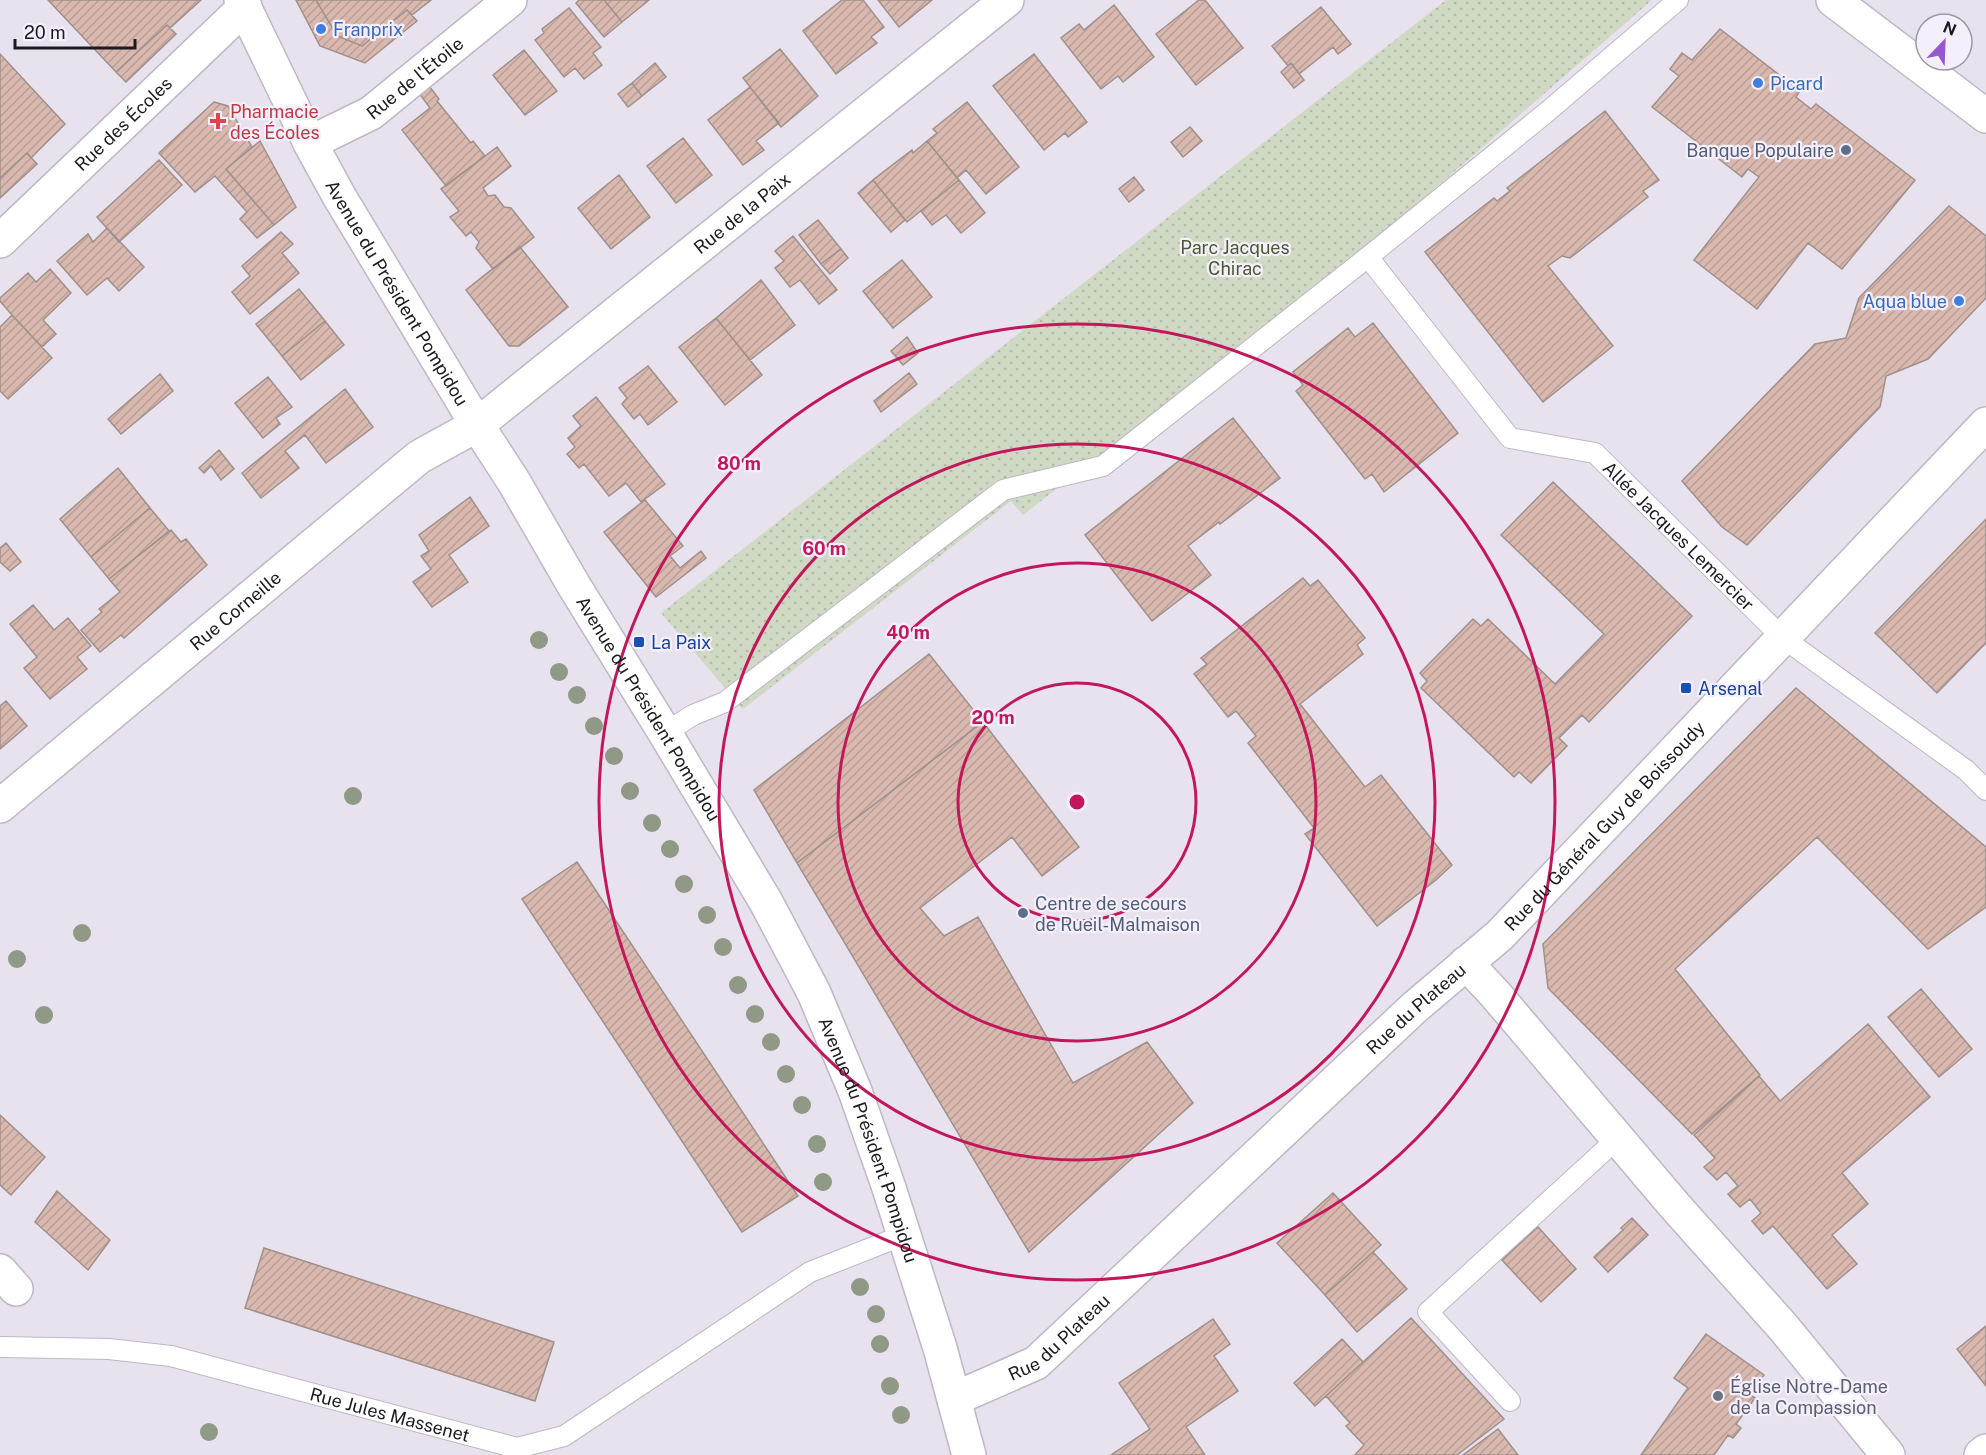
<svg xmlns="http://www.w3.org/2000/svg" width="1986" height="1455" font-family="'Public Sans',sans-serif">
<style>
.park{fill:url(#park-dots)}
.building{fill:url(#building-hatch);stroke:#9f908b;stroke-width:1.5}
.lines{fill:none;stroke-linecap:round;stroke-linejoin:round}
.lane-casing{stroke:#beb7c4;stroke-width:22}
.street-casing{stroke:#beb7c4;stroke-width:36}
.secondary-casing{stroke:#beb7c4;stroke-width:36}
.lane{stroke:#fff;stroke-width:20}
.street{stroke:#fff;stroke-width:33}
.secondary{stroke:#fff;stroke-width:33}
.tree{fill:#909886}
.ring{fill:none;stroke:#c2185b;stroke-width:3}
.shop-dot{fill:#3f7fe0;stroke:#f5eefc;stroke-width:2}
.health-dot{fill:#e0444e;stroke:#f5eefc;stroke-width:2}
.service-dot{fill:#5c6f8a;stroke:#f5eefc;stroke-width:2}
.transit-dot{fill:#1a4fb4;stroke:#f5eefc;stroke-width:2}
.worship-dot{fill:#6b7280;stroke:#f5eefc;stroke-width:2}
.labels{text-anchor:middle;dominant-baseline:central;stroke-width:4.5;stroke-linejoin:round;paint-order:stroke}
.shop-label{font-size:18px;fill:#366cbe;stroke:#f5eefc;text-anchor:start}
.street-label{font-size:18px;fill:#1d1a1f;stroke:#f5eefc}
.health-label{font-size:18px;fill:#be3a42;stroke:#f5eefc;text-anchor:start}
.service-label{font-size:18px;fill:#4e5e75;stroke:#f5eefc;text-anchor:end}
.park-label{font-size:18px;fill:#485c30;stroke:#f5eefc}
.transit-label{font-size:18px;fill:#164399;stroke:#f5eefc;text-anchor:start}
.worship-label{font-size:18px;fill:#5b616d;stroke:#f5eefc;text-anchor:start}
.centre{fill:#c2185b;stroke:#f5eefc;stroke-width:3}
.ring-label{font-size:18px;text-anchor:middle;font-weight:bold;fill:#c2185b;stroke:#f5eefc;stroke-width:4.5;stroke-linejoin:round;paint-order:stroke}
</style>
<defs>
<pattern id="park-dots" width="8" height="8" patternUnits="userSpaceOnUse" patternTransform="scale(1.5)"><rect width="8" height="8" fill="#cfd9c4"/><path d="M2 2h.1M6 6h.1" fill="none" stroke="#b1baa8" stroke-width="1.8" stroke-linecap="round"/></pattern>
<pattern id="building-hatch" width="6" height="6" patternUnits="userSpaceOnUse" patternTransform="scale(1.5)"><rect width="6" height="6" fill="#d9b9af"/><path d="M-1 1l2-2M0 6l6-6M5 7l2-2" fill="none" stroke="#ba9e96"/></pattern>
</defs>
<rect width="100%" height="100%" fill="#e8e1ee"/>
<path class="park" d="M 1446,0 L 1652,0 L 1394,224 L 1023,515 L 1011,501 L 743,709 L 661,613 Z"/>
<path class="building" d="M 48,0 L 201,0 L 170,28 L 167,25 L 116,72 Z
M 296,0 L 316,0 L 337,36 L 362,46 L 407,10 L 417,21 L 365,63 L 320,46 Z
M 316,0 L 431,0 L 412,15 L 407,10 L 362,46 L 337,36 Z
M 579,0 L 604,0 L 622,22 L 604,37 L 576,3 Z
M 604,0 L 649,0 L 622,22 Z
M 842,0 L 863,0 L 884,27 L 871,37 L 877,43 L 836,74 L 803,31 Z
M 878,0 L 932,0 L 899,27 Z
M 1199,0 L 1205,0 L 1243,48 L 1196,85 L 1156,34 Z
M 1114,5 L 1154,57 L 1123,82 L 1118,76 L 1101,89 L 1061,38 L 1079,24 L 1084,30 Z
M 1321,7 L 1351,44 L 1338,54 L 1333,47 L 1299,74 L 1291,63 L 1288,66 L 1272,46 Z
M 569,8 L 601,47 L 593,53 L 602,65 L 584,79 L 575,68 L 564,77 L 535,40 L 544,33 L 542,29 Z
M 167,25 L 176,34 L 126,82 L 116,72 Z
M 1720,29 L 1800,91 L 1796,97 L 1811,109 L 1816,104 L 1915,180 L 1842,269 L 1808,243 L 1757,309 L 1694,260 L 1759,177 L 1748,169 L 1742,177 L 1652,107 L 1679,76 L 1670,69 L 1682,53 L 1692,60 Z
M 780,49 L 818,96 L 781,127 L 743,78 Z
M 524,50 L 557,91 L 525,115 L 493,75 Z
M 0,54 L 65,124 L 31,158 L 27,153 L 0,178 Z
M 1034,54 L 1087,122 L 1068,137 L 1065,133 L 1044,150 L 993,86 Z
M 655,63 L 666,77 L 642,96 L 632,83 Z
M 1291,63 L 1304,80 L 1294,88 L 1281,72 Z
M 632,83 L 642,96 L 628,107 L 618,94 Z
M 429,86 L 439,99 L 437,101 L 471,143 L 473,141 L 485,156 L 446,186 L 402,130 L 430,108 L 419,93 Z
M 750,87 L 779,123 L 756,141 L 764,150 L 743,165 L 708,120 Z
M 214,102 L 228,106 L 252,147 L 226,169 L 274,225 L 257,238 L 240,219 L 247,212 L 215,176 L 195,192 L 159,153 Z
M 967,102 L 1019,167 L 986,194 L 966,170 L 957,178 L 927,141 L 937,133 L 933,129 Z
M 1605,111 L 1659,180 L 1643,191 L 1648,197 L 1570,258 L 1562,256 L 1548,266 L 1613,346 L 1543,402 L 1425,252 L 1494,198 L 1497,201 L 1510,191 L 1507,188 Z
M 1190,127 L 1202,141 L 1183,157 L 1171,142 Z
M 683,138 L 712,175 L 676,203 L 647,166 Z
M 260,141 L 296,207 L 274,225 L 226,169 Z
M 927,141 L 959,180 L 907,222 L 873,180 L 912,150 L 913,153 Z
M 497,147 L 511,166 L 483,188 L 488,196 L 495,195 L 504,207 L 511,208 L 534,237 L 493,269 L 476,248 L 479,242 L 471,232 L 466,236 L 450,217 L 459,211 L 441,189 Z
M 27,153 L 37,164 L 0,198 L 0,178 Z
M 159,160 L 182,185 L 119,242 L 97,217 Z
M 619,175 L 650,217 L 611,249 L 578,208 Z
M 1134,177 L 1144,190 L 1129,202 L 1119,189 Z
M 873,180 L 905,220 L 891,232 L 858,193 Z
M 959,180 L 985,213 L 961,233 L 946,215 L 932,225 L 921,211 Z
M 1949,206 L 1986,236 L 1986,298 L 1928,359 L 1886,376 L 1880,407 L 1747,545 L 1722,527 L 1682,481 L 1815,344 L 1846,338 L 1859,298 Z
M 818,220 L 841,249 L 821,264 L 799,235 Z
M 107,228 L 144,267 L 119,291 L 107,278 L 87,295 L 57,261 L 88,234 L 93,242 Z
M 281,232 L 293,244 L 282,253 L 299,273 L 250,314 L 232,292 L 250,276 L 242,266 Z
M 793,236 L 837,290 L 819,304 L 800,280 L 790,287 L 775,268 L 784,261 L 775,251 Z
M 520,247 L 568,307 L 519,346 L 509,346 L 466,290 Z
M 841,249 L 848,258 L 830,274 L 821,264 Z
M 902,260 L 932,297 L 893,328 L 863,291 Z
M 50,269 L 71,293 L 43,320 L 56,334 L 42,347 L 12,315 L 0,301 L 0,298 L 28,273 L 36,282 Z
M 761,280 L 795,325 L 750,360 L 716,318 Z
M 299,289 L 325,321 L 282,356 L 256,324 Z
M 12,315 L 52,358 L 8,399 L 0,391 L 0,327 Z
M 716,318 L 762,375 L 725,405 L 679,347 Z
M 325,321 L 344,345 L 301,380 L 282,356 Z
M 1373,323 L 1458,433 L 1384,492 L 1372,474 L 1365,479 L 1296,391 L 1303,385 L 1293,372 L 1348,328 L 1355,337 Z
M 907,337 L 918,353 L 903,365 L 891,351 Z
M 648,366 L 677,402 L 648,425 L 640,414 L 634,419 L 622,404 L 627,398 L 619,388 Z
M 909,373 L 917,384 L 881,412 L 874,401 Z
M 160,374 L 173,391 L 121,434 L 108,419 Z
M 268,377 L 292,407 L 276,418 L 280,424 L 263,438 L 235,403 Z
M 345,389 L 373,427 L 326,463 L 305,435 L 285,451 L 299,468 L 261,498 L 242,473 Z
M 596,397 L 665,484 L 641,502 L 626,483 L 609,496 L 584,464 L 579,468 L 567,454 L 575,447 L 568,438 L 581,426 L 573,416 Z
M 1233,418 L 1280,478 L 1220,524 L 1219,522 L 1188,546 L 1211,575 L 1152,621 L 1085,535 Z
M 219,450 L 234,469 L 221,480 L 211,466 L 204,473 L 199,468 Z
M 118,468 L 150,508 L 91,557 L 60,519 Z
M 1553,482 L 1692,616 L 1589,722 L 1582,715 L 1559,738 L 1567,746 L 1531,783 L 1519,772 L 1514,777 L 1421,688 L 1427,681 L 1420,673 L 1473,619 L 1481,626 L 1488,619 L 1555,684 L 1604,634 L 1501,535 Z
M 470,497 L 489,526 L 449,555 L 468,582 L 432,607 L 413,582 L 431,569 L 421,556 L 429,551 L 419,535 Z
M 645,500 L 683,546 L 670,556 L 680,568 L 701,551 L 706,558 L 656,597 L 604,532 Z
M 150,508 L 169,531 L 109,579 L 91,557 Z
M 1986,519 L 1986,643 L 1937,693 L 1875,633 Z
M 171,530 L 181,542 L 186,539 L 207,565 L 124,638 L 121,635 L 100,652 L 81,630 L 102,612 L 99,609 L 120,592 L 109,579 Z
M 6,543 L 21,562 L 10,571 L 0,562 L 0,548 Z
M 1303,578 L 1310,586 L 1318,580 L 1365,638 L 1357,645 L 1363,654 L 1300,704 L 1365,787 L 1381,775 L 1452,865 L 1436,880 L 1377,926 L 1305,834 L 1314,828 L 1248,743 L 1256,736 L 1236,711 L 1228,717 L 1194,674 L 1207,664 L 1201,658 Z
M 33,605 L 54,630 L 68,618 L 91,646 L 77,657 L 87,669 L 50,699 L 24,668 L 37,657 L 10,624 Z
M 929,654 L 983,722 L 797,863 L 754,790 Z
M 1796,688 L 1986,847 L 1986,907 L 1928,949 L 1817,837 L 1675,969 L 1760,1075 L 1692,1134 L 1548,988 L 1543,944 Z
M 6,701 L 27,726 L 0,749 L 0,706 Z
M 983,722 L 1079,847 L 1042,876 L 1012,837 L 920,908 L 944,936 L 978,917 L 1073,1083 L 1147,1042 L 1193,1103 L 1029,1252 L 797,863 Z
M 577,862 L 798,1196 L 742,1232 L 522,899 Z
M 1921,989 L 1972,1049 L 1939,1077 L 1888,1017 Z
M 1868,1024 L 1930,1097 L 1842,1173 L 1868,1204 L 1832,1235 L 1857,1264 L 1827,1289 L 1773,1226 L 1763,1234 L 1752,1221 L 1761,1213 L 1750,1199 L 1740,1207 L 1728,1194 L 1738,1186 L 1726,1172 L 1717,1180 L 1704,1167 L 1715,1158 L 1694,1135 L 1759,1076 L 1780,1101 Z
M 0,1115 L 45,1157 L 11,1195 L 0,1185 Z
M 57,1191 L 110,1240 L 88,1270 L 35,1222 Z
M 1333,1193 L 1381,1245 L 1325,1295 L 1277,1243 Z
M 1632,1218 L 1648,1235 L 1608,1272 L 1594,1257 L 1623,1230 L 1621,1228 Z
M 1538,1227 L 1576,1269 L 1541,1302 L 1502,1260 Z
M 264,1248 L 554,1342 L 535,1401 L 245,1308 Z
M 1373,1252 L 1407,1289 L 1357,1332 L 1325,1295 Z
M 1411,1318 L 1504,1419 L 1457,1455 L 1355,1455 L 1364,1445 L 1346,1426 L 1350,1423 L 1326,1396 Z
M 1213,1319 L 1230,1344 L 1214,1356 L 1238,1391 L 1186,1427 L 1205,1455 L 1111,1455 L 1150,1429 L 1119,1383 Z
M 1986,1326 L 1986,1386 L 1957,1349 Z
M 1706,1334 L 1764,1375 L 1749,1394 L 1755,1398 L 1736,1424 L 1741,1428 L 1733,1438 L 1728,1435 L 1714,1455 L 1641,1455 L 1688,1388 L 1674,1378 Z
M 1342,1339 L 1363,1362 L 1315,1406 L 1294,1383 Z
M 1498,1429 L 1518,1455 L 1463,1455 Z"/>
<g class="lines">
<g class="lane-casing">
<g id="lane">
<path id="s1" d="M 1368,257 L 1510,438 L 1595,453 L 1783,638 L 1966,770 L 1986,790"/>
<path d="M 665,733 L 693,715 L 725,702 L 1003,490 L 1103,466 L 1368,257 L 1547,112 L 1678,0"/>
<path id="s2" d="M 0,1347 L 109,1349 L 171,1356 L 517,1448 L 564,1436 L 810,1272 L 904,1235"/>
<path d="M 1510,1401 L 1428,1312 L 1618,1138"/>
</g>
</g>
<g class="street-casing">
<g id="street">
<path d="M 1833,0 L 1986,116"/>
<path id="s3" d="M 310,143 L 371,113 L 510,0"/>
<path id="s4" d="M 0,241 L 245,7"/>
<path id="s5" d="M 0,806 L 419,457 L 477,425 L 1007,0"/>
<path d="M 1466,963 L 1495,994 L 1675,1206 L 1783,1327 L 1888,1455"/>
<path d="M 0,1271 L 16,1289"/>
<path id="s6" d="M 954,1399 L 1036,1363 L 1415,1007 L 1500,935 L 1986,424"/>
<path d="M 1981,1455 L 1986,1451"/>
</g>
</g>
<g class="secondary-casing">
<g id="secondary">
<path id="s7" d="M 241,0 L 310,143 L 339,196 L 477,425 L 514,482 L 573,584 L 665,733 L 766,902 L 814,993 L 855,1091 L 889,1188 L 940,1348 L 969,1455"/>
</g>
</g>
<use href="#lane" class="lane"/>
<use href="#street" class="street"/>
<use href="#secondary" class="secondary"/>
</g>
<g class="tree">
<circle cx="539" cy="640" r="9"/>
<circle cx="559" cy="672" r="9"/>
<circle cx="577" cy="695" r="9"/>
<circle cx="594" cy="726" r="9"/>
<circle cx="614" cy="756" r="9"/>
<circle cx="630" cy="791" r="9"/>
<circle cx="353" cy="796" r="9"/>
<circle cx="652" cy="823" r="9"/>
<circle cx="670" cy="849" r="9"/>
<circle cx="684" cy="884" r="9"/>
<circle cx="707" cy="915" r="9"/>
<circle cx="82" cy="933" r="9"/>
<circle cx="723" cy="947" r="9"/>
<circle cx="17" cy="959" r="9"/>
<circle cx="738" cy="985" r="9"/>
<circle cx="755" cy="1014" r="9"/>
<circle cx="44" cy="1015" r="9"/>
<circle cx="771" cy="1042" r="9"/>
<circle cx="786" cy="1074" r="9"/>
<circle cx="802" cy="1105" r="9"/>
<circle cx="817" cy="1144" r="9"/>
<circle cx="823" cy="1182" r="9"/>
<circle cx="860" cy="1287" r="9"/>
<circle cx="876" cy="1314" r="9"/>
<circle cx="880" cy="1344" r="9"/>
<circle cx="890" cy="1386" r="9"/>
<circle cx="901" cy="1415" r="9"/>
<circle cx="209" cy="1432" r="9"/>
</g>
<g class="ring">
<circle cx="1077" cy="802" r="119"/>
<circle cx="1077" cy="802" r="239"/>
<circle cx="1077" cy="802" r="358"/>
<circle cx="1077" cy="802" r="478"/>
</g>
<g class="shop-dot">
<circle cx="321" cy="29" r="6"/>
<circle cx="1758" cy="83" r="6"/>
<circle cx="1959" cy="301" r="6"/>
</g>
<path class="health-dot" d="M215 112h6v6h6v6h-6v6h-6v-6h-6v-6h6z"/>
<g class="service-dot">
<circle cx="1846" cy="150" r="6"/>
<circle cx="1023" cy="913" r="6"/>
</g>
<g class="transit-dot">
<rect x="633" y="636" width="12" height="12" rx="3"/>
<rect x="1680" y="682" width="12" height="12" rx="3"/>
</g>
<circle class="worship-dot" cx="1718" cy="1396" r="6"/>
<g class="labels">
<g class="shop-label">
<text x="333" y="29">Franprix</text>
<text x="1770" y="83">Picard</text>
<text x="1947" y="301" text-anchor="end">Aqua blue</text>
</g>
<g class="street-label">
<text stroke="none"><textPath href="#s3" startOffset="124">Rue de l'Étoile</textPath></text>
<text stroke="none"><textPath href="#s4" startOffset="170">Rue des Écoles</textPath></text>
<text stroke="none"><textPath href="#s5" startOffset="951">Rue de la Paix</textPath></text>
<text stroke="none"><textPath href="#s7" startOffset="332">Avenue du Président Pompidou</textPath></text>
<text stroke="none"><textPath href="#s1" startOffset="434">Allée Jacques Lemercier</textPath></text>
<text stroke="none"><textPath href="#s5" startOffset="306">Rue Corneille</textPath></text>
<text stroke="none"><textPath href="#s7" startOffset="818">Avenue du Président Pompidou</textPath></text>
<text stroke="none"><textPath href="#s6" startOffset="872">Rue du Général Guy de Boissoudy</textPath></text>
<text stroke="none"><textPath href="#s6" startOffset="609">Rue du Plateau</textPath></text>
<text stroke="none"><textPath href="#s7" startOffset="1304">Avenue du Président Pompidou</textPath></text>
<text stroke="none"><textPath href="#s6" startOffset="123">Rue du Plateau</textPath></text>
<text stroke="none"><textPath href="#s2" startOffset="398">Rue Jules Massenet</textPath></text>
</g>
<g class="health-label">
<text x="230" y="111">Pharmacie<tspan x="230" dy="21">des Écoles</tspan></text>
</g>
<g class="service-label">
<text x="1834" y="150">Banque Populaire</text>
<text x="1035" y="903" text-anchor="start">Centre de secours<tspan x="1035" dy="21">de Rueil-Malmaison</tspan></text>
</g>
<g class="park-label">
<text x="1235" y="247">Parc Jacques<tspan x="1235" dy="21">Chirac</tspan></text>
</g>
<g class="transit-label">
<text x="651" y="642">La Paix</text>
<text x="1698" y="688">Arsenal</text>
</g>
<g class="worship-label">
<text x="1730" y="1386">Église Notre-Dame<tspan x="1730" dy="21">de la Compassion</tspan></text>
</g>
</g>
<circle cx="1077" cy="802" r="9" class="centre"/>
<g class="ring-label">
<text x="739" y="470">80 m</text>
<text x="824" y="555">60 m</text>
<text x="908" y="639">40 m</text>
<text x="993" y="724">20 m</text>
</g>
<g transform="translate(1944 42) rotate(23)"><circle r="28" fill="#f5eefc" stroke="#9f99a4" stroke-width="1.5"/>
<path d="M0-4.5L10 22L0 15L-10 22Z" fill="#9658ce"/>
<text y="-9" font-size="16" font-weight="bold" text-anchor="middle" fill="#1d1a1f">N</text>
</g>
<path d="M15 39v9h120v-9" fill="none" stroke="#1d1a1f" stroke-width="3"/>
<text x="24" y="39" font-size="18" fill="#1d1a1f" stroke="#f5eefc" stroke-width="4.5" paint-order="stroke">20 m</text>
</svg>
